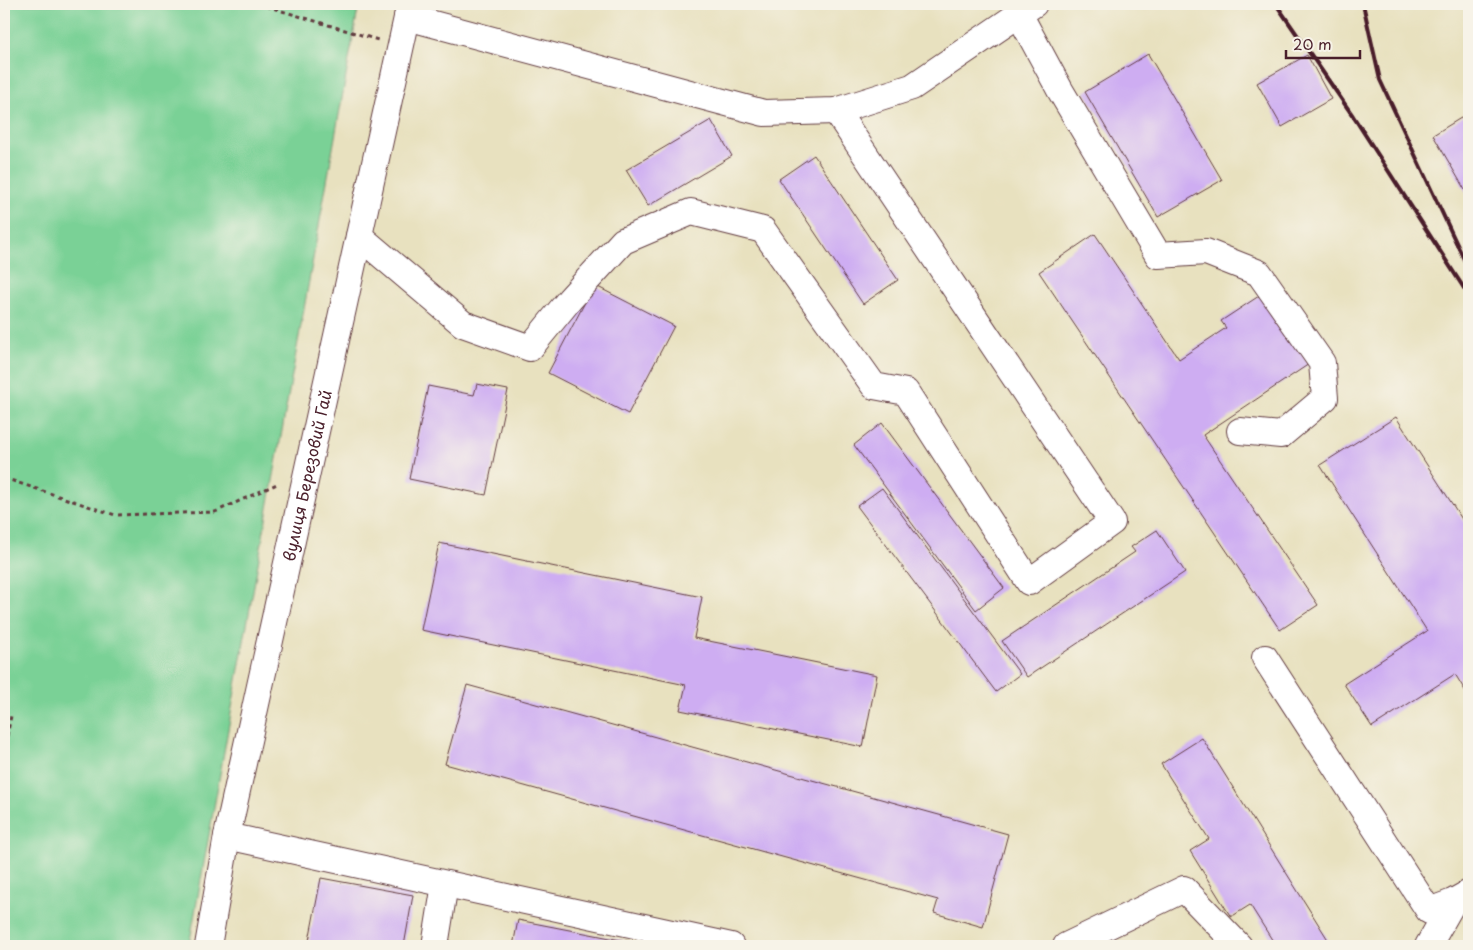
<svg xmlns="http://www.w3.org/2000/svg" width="1473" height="950" font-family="'Playpen Sans',sans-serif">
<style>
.green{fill:#7ad196;stroke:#627860}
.building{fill:#ceadf2}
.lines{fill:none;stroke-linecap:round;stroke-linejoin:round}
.minor-casing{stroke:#623c41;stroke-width:28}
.path{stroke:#623c41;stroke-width:3;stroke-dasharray:4 4;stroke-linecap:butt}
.minor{stroke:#fff;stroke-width:26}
.rail{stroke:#4a1f2b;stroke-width:4}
.labels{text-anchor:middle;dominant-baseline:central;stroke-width:5;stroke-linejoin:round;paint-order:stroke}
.street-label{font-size:16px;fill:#4a1f2b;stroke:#f7f3e8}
</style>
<rect width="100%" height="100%" fill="#f7f3e8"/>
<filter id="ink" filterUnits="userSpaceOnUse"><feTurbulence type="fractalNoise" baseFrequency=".02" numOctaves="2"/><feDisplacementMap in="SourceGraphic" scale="10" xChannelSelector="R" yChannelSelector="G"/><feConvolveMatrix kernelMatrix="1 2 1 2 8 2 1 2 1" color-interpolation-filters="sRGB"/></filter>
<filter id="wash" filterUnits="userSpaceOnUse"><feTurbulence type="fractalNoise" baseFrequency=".0096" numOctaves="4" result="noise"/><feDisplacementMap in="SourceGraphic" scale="20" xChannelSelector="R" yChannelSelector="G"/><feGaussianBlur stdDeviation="1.12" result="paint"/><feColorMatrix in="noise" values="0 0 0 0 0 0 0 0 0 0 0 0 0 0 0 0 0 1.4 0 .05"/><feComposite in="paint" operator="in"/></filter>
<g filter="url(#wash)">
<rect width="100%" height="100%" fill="#e8e1bf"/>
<path class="green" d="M 6,4 L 359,4 L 189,946 L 4,946 L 4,7 Z"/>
<g id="blocks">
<path class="building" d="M 1148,54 L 1222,180 L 1158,217 L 1085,92 Z
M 1307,55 L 1331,99 L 1282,127 L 1257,83 Z
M 1469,113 L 1469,197 L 1433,135 Z
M 711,120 L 732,156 L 648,206 L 626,170 Z
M 814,155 L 898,280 L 863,304 L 779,179 Z
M 1095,234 L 1179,359 L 1226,328 L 1221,321 L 1262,294 L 1309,364 L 1203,435 L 1318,605 L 1280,630 L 1039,272 Z
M 594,285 L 674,326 L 628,414 L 548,373 Z
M 477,384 L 508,390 L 486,495 L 409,479 L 428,386 L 474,395 Z
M 1396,417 L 1469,530 L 1469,697 L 1455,674 L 1372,727 L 1344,684 L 1427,631 L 1320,465 Z
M 882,423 L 1004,588 L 976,610 L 854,445 Z
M 882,488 L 1020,674 L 996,692 L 857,506 Z
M 1157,530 L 1185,572 L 1027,677 L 1002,641 L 1135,552 L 1131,547 Z
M 439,543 L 702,597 L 694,638 L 877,675 L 863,747 L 680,710 L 686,685 L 421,630 Z
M 467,685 L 1008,834 L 983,927 L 934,913 L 938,900 L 445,764 Z
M 1202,738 L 1332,946 L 1276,946 L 1250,905 L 1231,917 L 1190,851 L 1209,839 L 1161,764 Z
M 321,878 L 413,895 L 404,946 L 308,946 Z
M 518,920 L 631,942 L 630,946 L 513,946 Z"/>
</g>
</g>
<g filter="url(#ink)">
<use href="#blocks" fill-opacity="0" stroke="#623c41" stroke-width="1"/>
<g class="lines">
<g class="minor-casing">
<g id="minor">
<path d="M 1019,14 L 1060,90 L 1158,255 L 1206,252 L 1259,273 L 1322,363 L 1325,398 L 1281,435 L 1240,431"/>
<path d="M 407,17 L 764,113 L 836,111 L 912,87 L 1034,4"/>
<path d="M 359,236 L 463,324 L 530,348 L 570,299 L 623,241 L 691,212 L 763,230 L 874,386 L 906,392 L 1029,582 L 1112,522 L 836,111"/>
<path d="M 1265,658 L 1429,911 L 1453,902 L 1469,893"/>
<path d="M 227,836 L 731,946"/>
<path id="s1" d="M 208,946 L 227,836 L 410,4"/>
<path d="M 435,946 L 445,884"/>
<path d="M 1066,946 L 1184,889 L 1239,946"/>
<path d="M 1428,946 L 1453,902"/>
</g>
</g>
<path class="path" d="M 259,4 L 378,40
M 4,478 L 115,515 L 215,512 L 279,483
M 4,713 L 11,716 L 4,751"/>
<use href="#minor" class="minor"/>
<path class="rail" d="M 1276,4 L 1353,116 L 1469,296
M 1363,4 L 1380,80 L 1469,270"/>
</g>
</g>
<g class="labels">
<g class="street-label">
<text stroke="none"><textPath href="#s1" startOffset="481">вулиця Березовий Гай</textPath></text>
</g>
</g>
<rect width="1473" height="950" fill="none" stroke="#f7f3e8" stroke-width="20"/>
<path d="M1286 50v8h74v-8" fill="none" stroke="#4a1f2b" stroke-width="2.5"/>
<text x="1293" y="50" font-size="15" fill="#4a1f2b" stroke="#f7f3e8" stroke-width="4" paint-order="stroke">20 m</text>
</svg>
